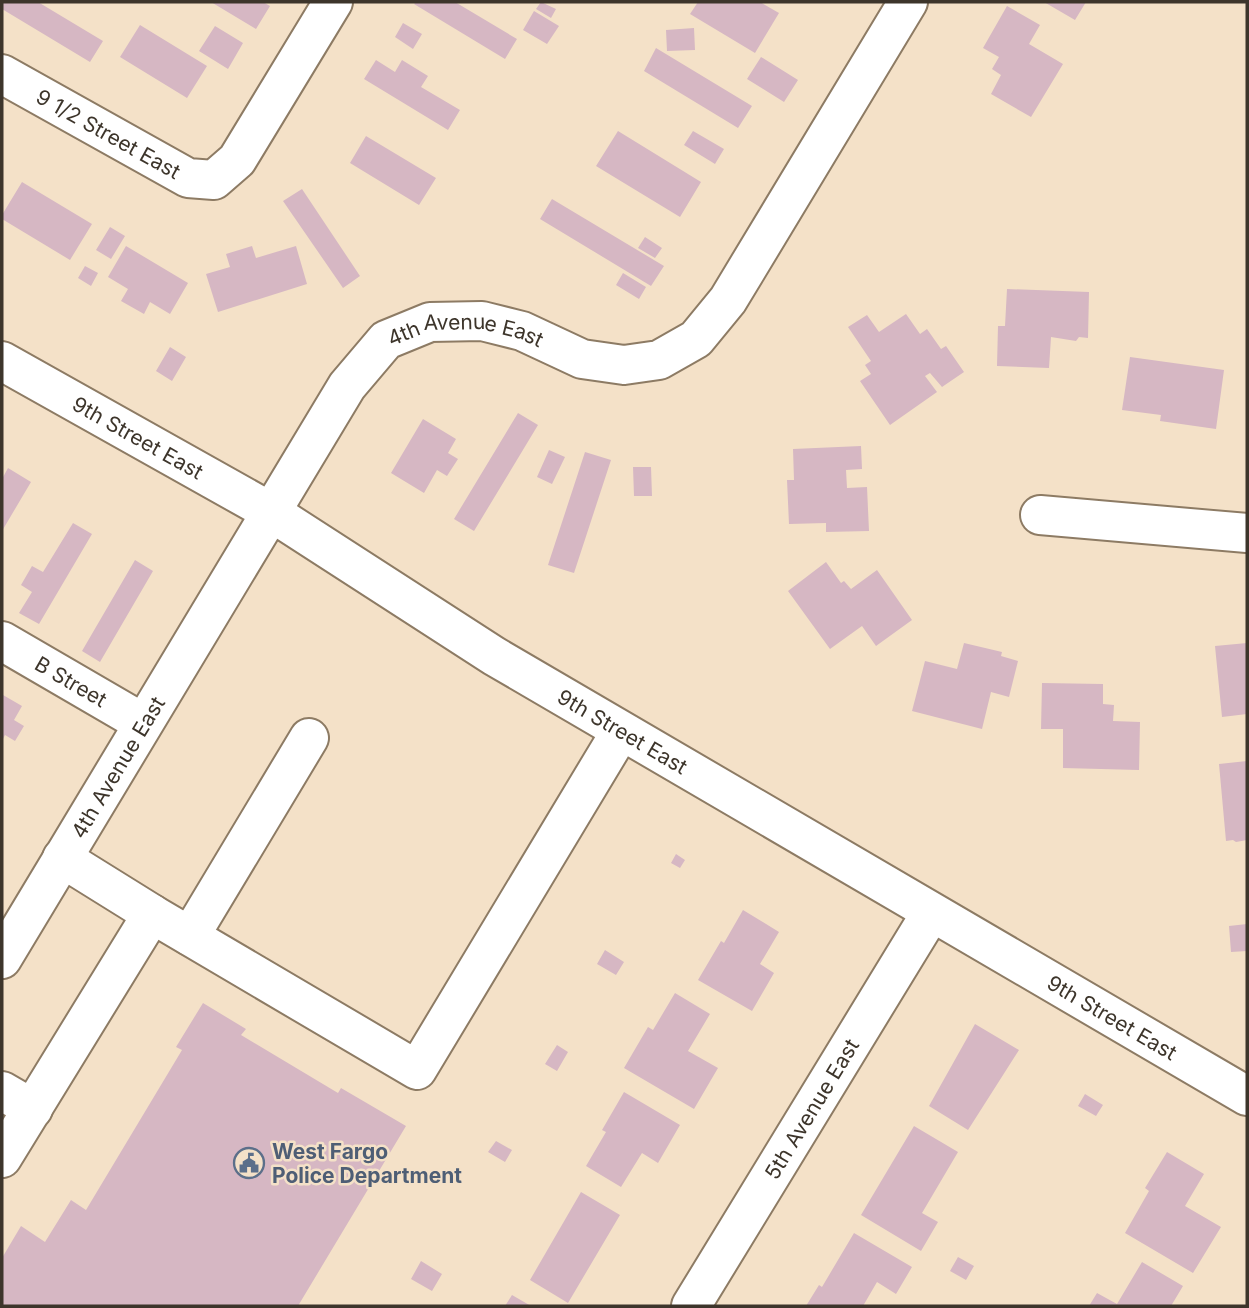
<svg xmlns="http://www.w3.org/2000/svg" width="1249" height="1308" font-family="Inter,sans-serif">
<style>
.building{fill:#d6b7c3}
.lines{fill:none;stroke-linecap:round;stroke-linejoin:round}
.minor-casing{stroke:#8d7b64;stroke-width:42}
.major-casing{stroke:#8d7b64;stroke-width:42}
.minor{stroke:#fff;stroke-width:38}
.major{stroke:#fff;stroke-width:38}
.labels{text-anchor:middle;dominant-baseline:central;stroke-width:5;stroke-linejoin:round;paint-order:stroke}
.street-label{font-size:21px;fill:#3d352b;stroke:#f4e1c8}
.service-label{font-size:21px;font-weight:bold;fill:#4e5e75;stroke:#f4e1c8;text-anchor:start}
</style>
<rect width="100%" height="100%" fill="#f4e1c8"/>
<path class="building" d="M 2,2 L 38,2 L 103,41 L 90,62 L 2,9 Z
M 211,2 L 263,2 L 270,6 L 256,29 Z
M 416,2 L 455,2 L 517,39 L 505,59 L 414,4 Z
M 541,2 L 556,9 L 551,18 L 536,9 Z
M 698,2 L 760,2 L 779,13 L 755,53 L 690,14 Z
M 1044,2 L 1086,2 L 1075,20 Z
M 1007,6 L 1040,25 L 1029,44 L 1063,64 L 1031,117 L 991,94 L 1001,75 L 992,69 L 999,57 L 983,48 Z
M 534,11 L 559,26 L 547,44 L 523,30 Z
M 403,23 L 422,34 L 413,49 L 395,37 Z
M 140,25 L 207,66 L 187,98 L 120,57 Z
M 215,26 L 243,43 L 228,69 L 199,51 Z
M 694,28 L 695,50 L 667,51 L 666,30 Z
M 656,48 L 752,106 L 738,128 L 644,71 Z
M 761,57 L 798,80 L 784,102 L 747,79 Z
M 376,60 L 395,72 L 402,60 L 428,76 L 421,87 L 460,110 L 448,130 L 364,79 Z
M 618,131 L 701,182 L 680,217 L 596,166 Z
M 693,131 L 724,149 L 715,164 L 684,145 Z
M 366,136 L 436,178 L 419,205 L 350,163 Z
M 22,182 L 92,224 L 70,260 L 2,219 L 2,215 Z
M 302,189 L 360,276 L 343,288 L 283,201 Z
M 552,199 L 664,266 L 651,286 L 540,219 Z
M 110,227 L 125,236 L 111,259 L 96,250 Z
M 645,237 L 662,248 L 655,258 L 638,248 Z
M 126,246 L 188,283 L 170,314 L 150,302 L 144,314 L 121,301 L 128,289 L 108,277 Z
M 252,246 L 256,258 L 296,246 L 307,284 L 218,312 L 206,274 L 230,267 L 226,254 Z
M 85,266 L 98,273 L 91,286 L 78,278 Z
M 623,273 L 646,287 L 639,299 L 616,285 Z
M 1007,289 L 1089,292 L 1088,338 L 1079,337 L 1076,341 L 1051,337 L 1049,368 L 997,366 L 998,326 L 1005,326 Z
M 906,314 L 920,334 L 927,329 L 941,349 L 946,346 L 964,372 L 942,387 L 930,373 L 925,376 L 937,392 L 890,425 L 860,381 L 871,374 L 865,365 L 871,361 L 848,327 L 867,315 L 879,332 Z
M 170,347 L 186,357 L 172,381 L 156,371 Z
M 1130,357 L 1224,370 L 1216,429 L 1160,421 L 1161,415 L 1122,410 Z
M 518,413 L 538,425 L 474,531 L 454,519 Z
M 423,419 L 456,439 L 448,453 L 458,459 L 447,476 L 437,470 L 424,493 L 391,473 Z
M 861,446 L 862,469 L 846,470 L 847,488 L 867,487 L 869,531 L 826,532 L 826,523 L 789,524 L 787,480 L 794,480 L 793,449 Z
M 549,450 L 565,457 L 552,484 L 537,477 Z
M 585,452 L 611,460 L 574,573 L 548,565 Z
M 633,467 L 651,467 L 652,496 L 634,496 Z
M 8,468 L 31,482 L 2,531 L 2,479 Z
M 73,523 L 92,534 L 39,624 L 19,613 L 32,592 L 21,585 L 32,566 L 43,572 Z
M 135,560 L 153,571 L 100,662 L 82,651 Z
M 826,562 L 841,583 L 844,581 L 851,589 L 877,570 L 912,620 L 876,646 L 862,626 L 830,649 L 788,591 Z
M 964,643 L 1002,652 L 1001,656 L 1018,661 L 1009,697 L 991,692 L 982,729 L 912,711 L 925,661 L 957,669 Z
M 1247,643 L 1247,714 L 1222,717 L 1215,646 Z
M 1042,683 L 1103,684 L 1103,704 L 1114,705 L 1113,721 L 1140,722 L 1139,770 L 1063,768 L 1063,729 L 1041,729 Z
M 3,695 L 22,706 L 14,720 L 24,726 L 15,741 L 5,735 L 2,741 Z
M 1247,761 L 1247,840 L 1236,842 L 1233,840 L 1226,841 L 1219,764 Z
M 676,854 L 685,860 L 680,868 L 671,863 Z
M 743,910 L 779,932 L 760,964 L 774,973 L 752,1011 L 698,980 L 721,941 L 724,943 Z
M 1247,924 L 1247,951 L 1231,952 L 1229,926 Z
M 605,950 L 624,962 L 616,975 L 597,964 Z
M 675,993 L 710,1014 L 688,1051 L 718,1068 L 694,1109 L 624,1068 L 648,1027 L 653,1030 Z
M 203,1003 L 246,1029 L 241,1035 L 338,1093 L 341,1088 L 406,1126 L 298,1306 L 2,1306 L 2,1258 L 21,1226 L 45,1242 L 71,1200 L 86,1210 L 182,1050 L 176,1047 Z
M 975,1024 L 1019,1050 L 968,1130 L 929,1106 Z
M 557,1045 L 568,1052 L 557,1071 L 545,1064 Z
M 624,1092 L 680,1125 L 658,1163 L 642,1153 L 621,1187 L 586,1166 L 606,1132 L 602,1130 Z
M 1085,1094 L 1103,1105 L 1096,1116 L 1078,1106 Z
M 914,1126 L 958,1152 L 922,1213 L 938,1222 L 921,1251 L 861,1215 Z
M 496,1141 L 512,1150 L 505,1162 L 488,1152 Z
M 1167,1152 L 1204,1174 L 1185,1206 L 1221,1227 L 1193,1273 L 1125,1233 L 1149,1191 L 1145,1188 Z
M 581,1192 L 620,1215 L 568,1303 L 530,1280 Z
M 854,1233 L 912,1267 L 896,1294 L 877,1282 L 863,1306 L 806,1306 L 819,1285 L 822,1287 Z
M 958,1257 L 974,1266 L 966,1280 L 950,1271 Z
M 421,1261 L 442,1274 L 432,1291 L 411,1279 Z
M 1142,1262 L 1183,1286 L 1171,1306 L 1089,1306 L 1097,1293 L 1117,1304 Z
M 512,1295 L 531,1306 L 505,1306 Z"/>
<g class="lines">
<g class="minor-casing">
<g id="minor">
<path id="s1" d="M 2,74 L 188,178 L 214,180 L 237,160 L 333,2"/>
<path d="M 1040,515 L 1247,533"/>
<path id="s2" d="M 2,641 L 143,723"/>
<path d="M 152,914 L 417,1070 L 621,731"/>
<path d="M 190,936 L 309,738"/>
<path id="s3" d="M 2,959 L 347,386 L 386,340 L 430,322 L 482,321 L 522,331 L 582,359 L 624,365 L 659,360 L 696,339 L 728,300 L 908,2"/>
<path d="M 2,1091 L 33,1109"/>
<path d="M 2,1158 L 152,914 L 62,858"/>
<path id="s4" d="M 691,1306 L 931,913"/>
</g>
</g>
<g class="major-casing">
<g id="major">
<path id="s5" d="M 2,361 L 271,512 L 494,656 L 1247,1096"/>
</g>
</g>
<use href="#minor" class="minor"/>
<use href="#major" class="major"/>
</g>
<defs>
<g id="civic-ring" transform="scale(1.575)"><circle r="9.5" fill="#f4e1c8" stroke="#5c6f8a" stroke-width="1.5"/><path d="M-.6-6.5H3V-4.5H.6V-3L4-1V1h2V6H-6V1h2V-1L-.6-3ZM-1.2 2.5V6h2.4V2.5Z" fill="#5c6f8a"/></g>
</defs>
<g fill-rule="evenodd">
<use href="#civic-ring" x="249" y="1163"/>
</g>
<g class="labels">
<g class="street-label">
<text stroke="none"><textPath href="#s1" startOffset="122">9 1/2 Street East</textPath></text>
<text stroke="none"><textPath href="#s3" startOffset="812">4th Avenue East</textPath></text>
<text stroke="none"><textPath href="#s5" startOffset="156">9th Street East</textPath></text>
<text stroke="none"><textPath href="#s2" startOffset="80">B Street</textPath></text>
<text stroke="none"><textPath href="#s5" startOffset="723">9th Street East</textPath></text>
<text stroke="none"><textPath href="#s3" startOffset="224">4th Avenue East</textPath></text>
<text stroke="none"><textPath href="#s5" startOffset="1290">9th Street East</textPath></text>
<text stroke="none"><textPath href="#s4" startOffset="231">5th Avenue East</textPath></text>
</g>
<g class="service-label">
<text x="272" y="1151">West Fargo<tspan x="272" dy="24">Police Department</tspan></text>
</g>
</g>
<rect width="1249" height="1308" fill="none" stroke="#3d352b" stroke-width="7"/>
</svg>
